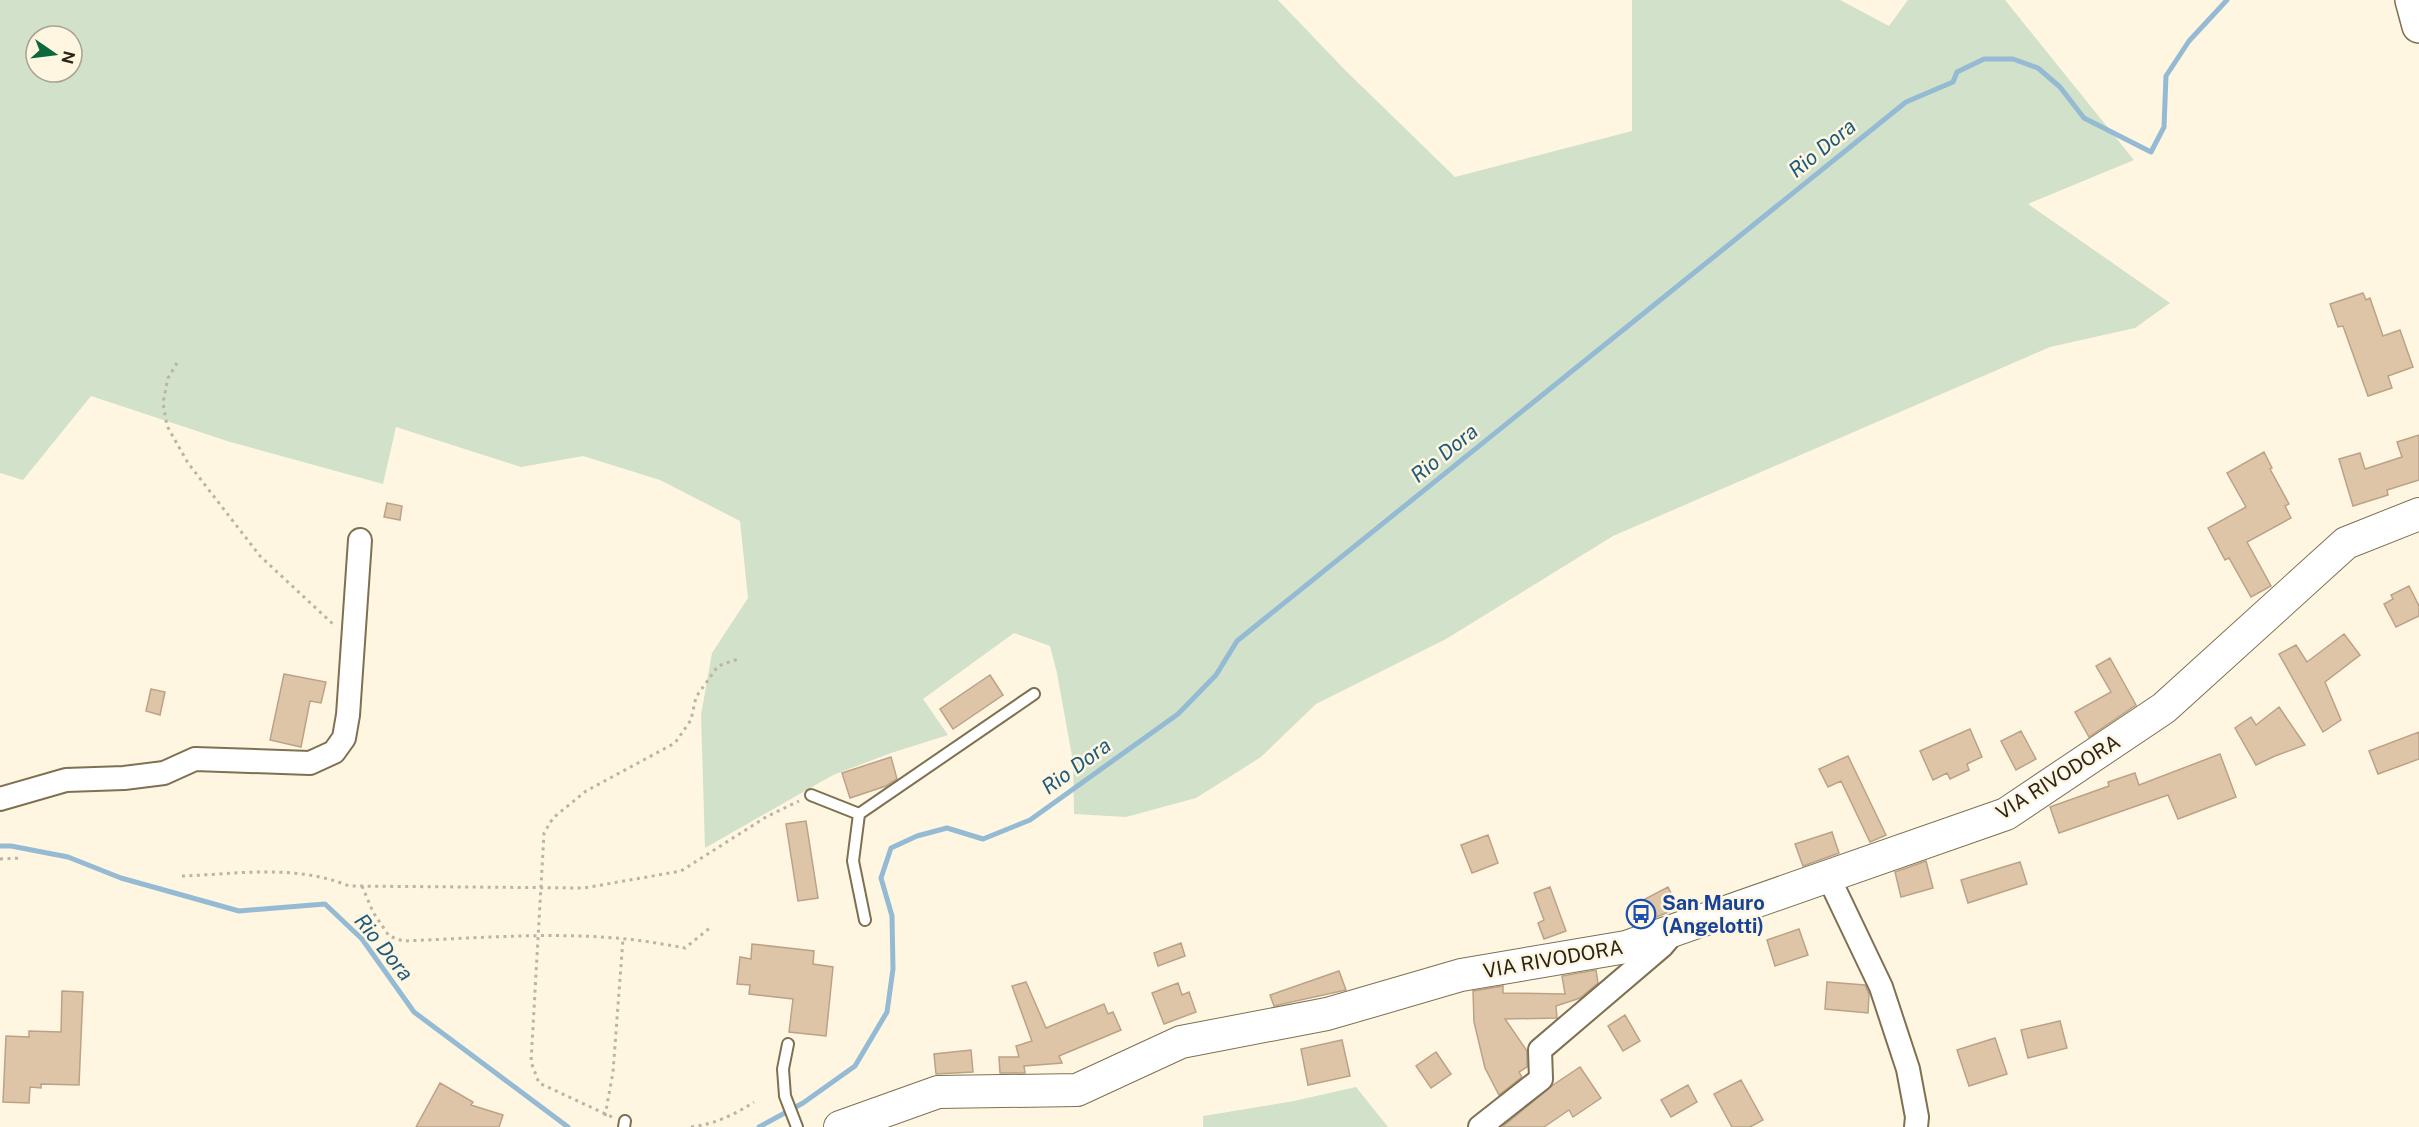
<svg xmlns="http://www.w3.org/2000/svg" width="2419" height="1127" font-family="'Public Sans',sans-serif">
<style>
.green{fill:#d2e1ca;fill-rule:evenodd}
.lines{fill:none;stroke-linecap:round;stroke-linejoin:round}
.stream{stroke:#94bad4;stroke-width:5}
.building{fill:#dec5a8;stroke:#bba287;stroke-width:1.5}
.lane-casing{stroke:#7e7051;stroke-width:14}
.street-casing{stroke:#7e7051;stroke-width:26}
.secondary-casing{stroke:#7e7051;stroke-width:34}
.primary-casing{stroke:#7e7051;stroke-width:36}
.path{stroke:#bcb4a2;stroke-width:3;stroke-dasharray:3 4.5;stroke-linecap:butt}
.lane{stroke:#fff;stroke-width:10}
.street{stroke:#fff;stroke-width:22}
.secondary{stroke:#fff;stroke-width:32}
.primary{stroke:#fff;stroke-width:33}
.labels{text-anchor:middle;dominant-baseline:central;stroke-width:5;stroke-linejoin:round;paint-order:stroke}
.street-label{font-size:20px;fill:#2a2518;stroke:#fff6e1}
.transit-label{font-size:20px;font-weight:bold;fill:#164399;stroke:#fff6e1;text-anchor:start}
.water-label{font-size:21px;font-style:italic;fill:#1c5b7e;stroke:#fff6e1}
</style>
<rect width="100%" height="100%" fill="#fff6e1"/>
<path class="green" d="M 0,0 L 1278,0 L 1344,69 L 1455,177 L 1632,131 L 1632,0 L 1840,0 L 1889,26 L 1908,0 L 2005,0 L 2134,160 L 2028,204 L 2170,303 L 2135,328 L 2050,347 L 1613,536 L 1446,639 L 1316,704 L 1261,757 L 1196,798 L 1126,817 L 1074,814 L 1073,762 L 1057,673 L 1050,646 L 1014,633 L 923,699 L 948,735 L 891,753 L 833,775 L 705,848 L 701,715 L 712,653 L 748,598 L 740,521 L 660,480 L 583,456 L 521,467 L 396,427 L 383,484 L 227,441 L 91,396 L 23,480 L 0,473 ZM 36,36 L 72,36 L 72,72 L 36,72 Z
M 1356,1087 L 1388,1127 L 1203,1127 L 1203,1116 L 1294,1101 Z"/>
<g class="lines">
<path class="stream" d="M 0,846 L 11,846 L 68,857 L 121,878 L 239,911 L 325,904 L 362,939 L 414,1012 L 568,1127
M 759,1127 L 803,1103 L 855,1066 L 887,1012 L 893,969 L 892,916 L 881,878 L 891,848 L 917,836 L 947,828 L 983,839 L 1030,820 L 1178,714 L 1216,675 L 1237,641 L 1906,102 L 1953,82 L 1957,72 L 1984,59 L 2013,59 L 2038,68 L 2060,87 L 2084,118 L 2151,152 L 2164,127 L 2166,76 L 2189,41 L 2227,0"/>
</g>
<path class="building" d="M 2363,293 L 2366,300 L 2370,298 L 2383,336 L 2400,330 L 2413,367 L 2388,376 L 2392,388 L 2368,396 L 2343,326 L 2338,327 L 2330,304 Z
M 2419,435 L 2419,480 L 2387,490 L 2388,495 L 2353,506 L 2339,459 L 2360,453 L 2365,469 L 2402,457 L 2397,442 Z
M 2264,452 L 2272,468 L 2270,469 L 2289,504 L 2285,506 L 2291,518 L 2247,542 L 2271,586 L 2251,597 L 2229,558 L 2225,560 L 2208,528 L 2246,507 L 2227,473 Z
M 387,503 L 402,506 L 400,520 L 384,517 Z
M 2409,586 L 2419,606 L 2419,616 L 2396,627 L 2384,604 L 2393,599 L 2391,595 Z
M 2344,634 L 2360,655 L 2325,682 L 2341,720 L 2323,732 L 2279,654 L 2296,645 L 2307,662 Z
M 2110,658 L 2136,705 L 2089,737 L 2075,712 L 2111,692 L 2096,666 Z
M 284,674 L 326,682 L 321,703 L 310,701 L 301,747 L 270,740 Z
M 990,675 L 1003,695 L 953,729 L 940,709 Z
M 151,689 L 165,692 L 160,715 L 146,711 Z
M 2279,707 L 2305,745 L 2275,756 L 2256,765 L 2235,728 L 2251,717 L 2256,725 Z
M 1970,729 L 1982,757 L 1967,764 L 1969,770 L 1950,779 L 1947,773 L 1933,780 L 1920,751 Z
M 2021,731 L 2036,759 L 2016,770 L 2001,741 Z
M 2419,732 L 2419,759 L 2378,774 L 2369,751 Z
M 2220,754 L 2236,797 L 2178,819 L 2168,795 L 2059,833 L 2050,807 L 2109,786 L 2108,782 L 2135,773 L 2139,785 Z
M 1848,756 L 1886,835 L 1870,842 L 1841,781 L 1828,787 L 1819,769 Z
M 891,757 L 897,779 L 886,786 L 850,798 L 842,773 Z
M 806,821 L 818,898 L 798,901 L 786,824 Z
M 1832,832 L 1839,853 L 1803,866 L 1795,844 Z
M 1488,835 L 1498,863 L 1472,873 L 1461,845 Z
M 1926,861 L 1933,888 L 1901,897 L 1895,872 Z
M 2020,862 L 2027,884 L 1968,903 L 1961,880 Z
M 1550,887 L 1566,931 L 1544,939 L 1538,923 L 1544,920 L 1534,893 Z
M 1668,887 L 1678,908 L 1654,918 L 1645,899 Z
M 1799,929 L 1808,955 L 1775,966 L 1767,940 Z
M 1181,943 L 1185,956 L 1158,966 L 1154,953 Z
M 752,944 L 814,951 L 813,964 L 833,967 L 826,1036 L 789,1032 L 793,999 L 749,994 L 750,985 L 737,984 L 740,957 L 751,959 Z
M 1596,970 L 1598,983 L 1580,998 L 1556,1006 L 1557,1018 L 1505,1019 L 1527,1051 L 1527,1067 L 1519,1072 L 1522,1077 L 1499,1095 L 1485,1068 L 1474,1022 L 1473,991 L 1503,986 L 1503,993 L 1565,994 L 1562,976 Z
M 1339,971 L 1346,990 L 1274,1006 L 1270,995 Z
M 1026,982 L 1046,1028 L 1104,1004 L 1108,1014 L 1113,1012 L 1121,1030 L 1059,1056 L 1062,1063 L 1024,1066 L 1025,1073 L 1000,1073 L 999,1057 L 1019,1057 L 1016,1046 L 1032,1041 L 1012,986 Z
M 1827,982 L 1865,985 L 1869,994 L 1868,1013 L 1825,1009 Z
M 1178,983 L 1182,995 L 1189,992 L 1196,1012 L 1164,1024 L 1152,993 Z
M 62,991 L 83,992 L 79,1085 L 41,1084 L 41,1088 L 30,1087 L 29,1103 L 3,1102 L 6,1036 L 29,1037 L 29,1031 L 61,1032 Z
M 1625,1015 L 1640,1041 L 1623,1051 L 1608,1026 Z
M 2060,1021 L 2067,1048 L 2028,1058 L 2021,1030 Z
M 1995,1038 L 2007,1074 L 1969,1086 L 1957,1050 Z
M 1342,1040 L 1350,1076 L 1308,1085 L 1301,1049 Z
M 971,1050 L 973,1072 L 936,1074 L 934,1054 Z
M 1436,1052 L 1451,1074 L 1431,1088 L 1416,1066 Z
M 1580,1067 L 1601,1098 L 1573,1117 L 1569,1110 L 1544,1127 L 1502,1127 L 1553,1085 Z
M 1741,1080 L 1763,1120 L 1750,1127 L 1732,1127 L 1714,1094 Z
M 440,1083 L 473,1102 L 471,1105 L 503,1115 L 499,1127 L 416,1127 Z
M 1688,1085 L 1697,1102 L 1671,1117 L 1661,1100 Z"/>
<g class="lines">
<g class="lane-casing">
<path id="lane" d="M 811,795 L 859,814 L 853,861 L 865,920
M 859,814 L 1034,694
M 788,1044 L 783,1069 L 785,1096 L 797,1127
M 624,1127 L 625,1121"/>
</g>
<g class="street-casing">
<path id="street" d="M 0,799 L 66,780 L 124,778 L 164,773 L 195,759 L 310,763 L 334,752 L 344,738 L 348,715 L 360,540
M 1828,876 L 1881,987 L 1908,1069 L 1917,1117 L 1916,1127
M 1480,1127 L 1541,1079 L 1540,1050 L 1662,946 L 1673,933"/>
</g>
<g class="secondary-casing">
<path id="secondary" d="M 840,1127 L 938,1092 L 1077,1090 L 1181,1042 L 1327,1014 L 1461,975 L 1626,947 L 2006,814 L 2164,708 L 2346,543 L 2419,514"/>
</g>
<g class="primary-casing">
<path id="primary" d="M 2412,0 L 2419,26"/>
</g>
<path class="path" d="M 177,363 L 168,378 L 163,403 L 167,426 L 188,463 L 260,556 L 334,625
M 0,859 L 22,858
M 182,876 C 237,874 296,864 349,886 L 584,888 L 681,871 L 766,817 L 799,801
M 362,886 L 373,912 L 389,936 L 403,941 C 479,938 560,931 635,940 C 652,942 669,945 685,948 L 711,927
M 605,1116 L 613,1072 L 623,939
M 612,1117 L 539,1083 L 531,1062 L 544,833 L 553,818 L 586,791 L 675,743 L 691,720 L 696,697 L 718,666 L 741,658
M 691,1127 C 715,1124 734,1115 754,1102"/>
<use href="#lane" class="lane"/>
<use href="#street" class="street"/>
<use href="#secondary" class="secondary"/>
<use href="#primary" class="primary"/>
</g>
<defs>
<g id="bus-ring" transform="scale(1.5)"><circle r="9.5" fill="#fff6e1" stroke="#1a4fb4" stroke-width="1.5"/><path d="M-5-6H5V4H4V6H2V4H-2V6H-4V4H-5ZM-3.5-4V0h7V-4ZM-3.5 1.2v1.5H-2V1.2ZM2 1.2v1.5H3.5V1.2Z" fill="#1a4fb4"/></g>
</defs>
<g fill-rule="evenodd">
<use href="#bus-ring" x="1641" y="914"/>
</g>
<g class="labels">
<g class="street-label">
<text transform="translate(2058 777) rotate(-32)">VIA RIVODORA</text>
<text transform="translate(1553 959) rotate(-10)">VIA RIVODORA</text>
</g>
<g class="transit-label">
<text x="1662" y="903">San Mauro<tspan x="1662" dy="23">(Angelotti)</tspan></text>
</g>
<g class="water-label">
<text transform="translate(1822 148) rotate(-39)">Rio Dora</text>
<text transform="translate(1444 453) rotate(-39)">Rio Dora</text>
<text transform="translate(1076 766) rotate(-36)">Rio Dora</text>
<text transform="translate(384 947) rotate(51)">Rio Dora</text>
</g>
</g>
<g transform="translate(54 54) rotate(104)"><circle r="28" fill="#fff6e1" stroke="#aaa291" stroke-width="1.5"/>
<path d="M0-4.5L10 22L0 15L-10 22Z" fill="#0d683b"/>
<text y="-9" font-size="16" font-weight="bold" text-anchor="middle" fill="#2a2518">N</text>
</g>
</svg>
